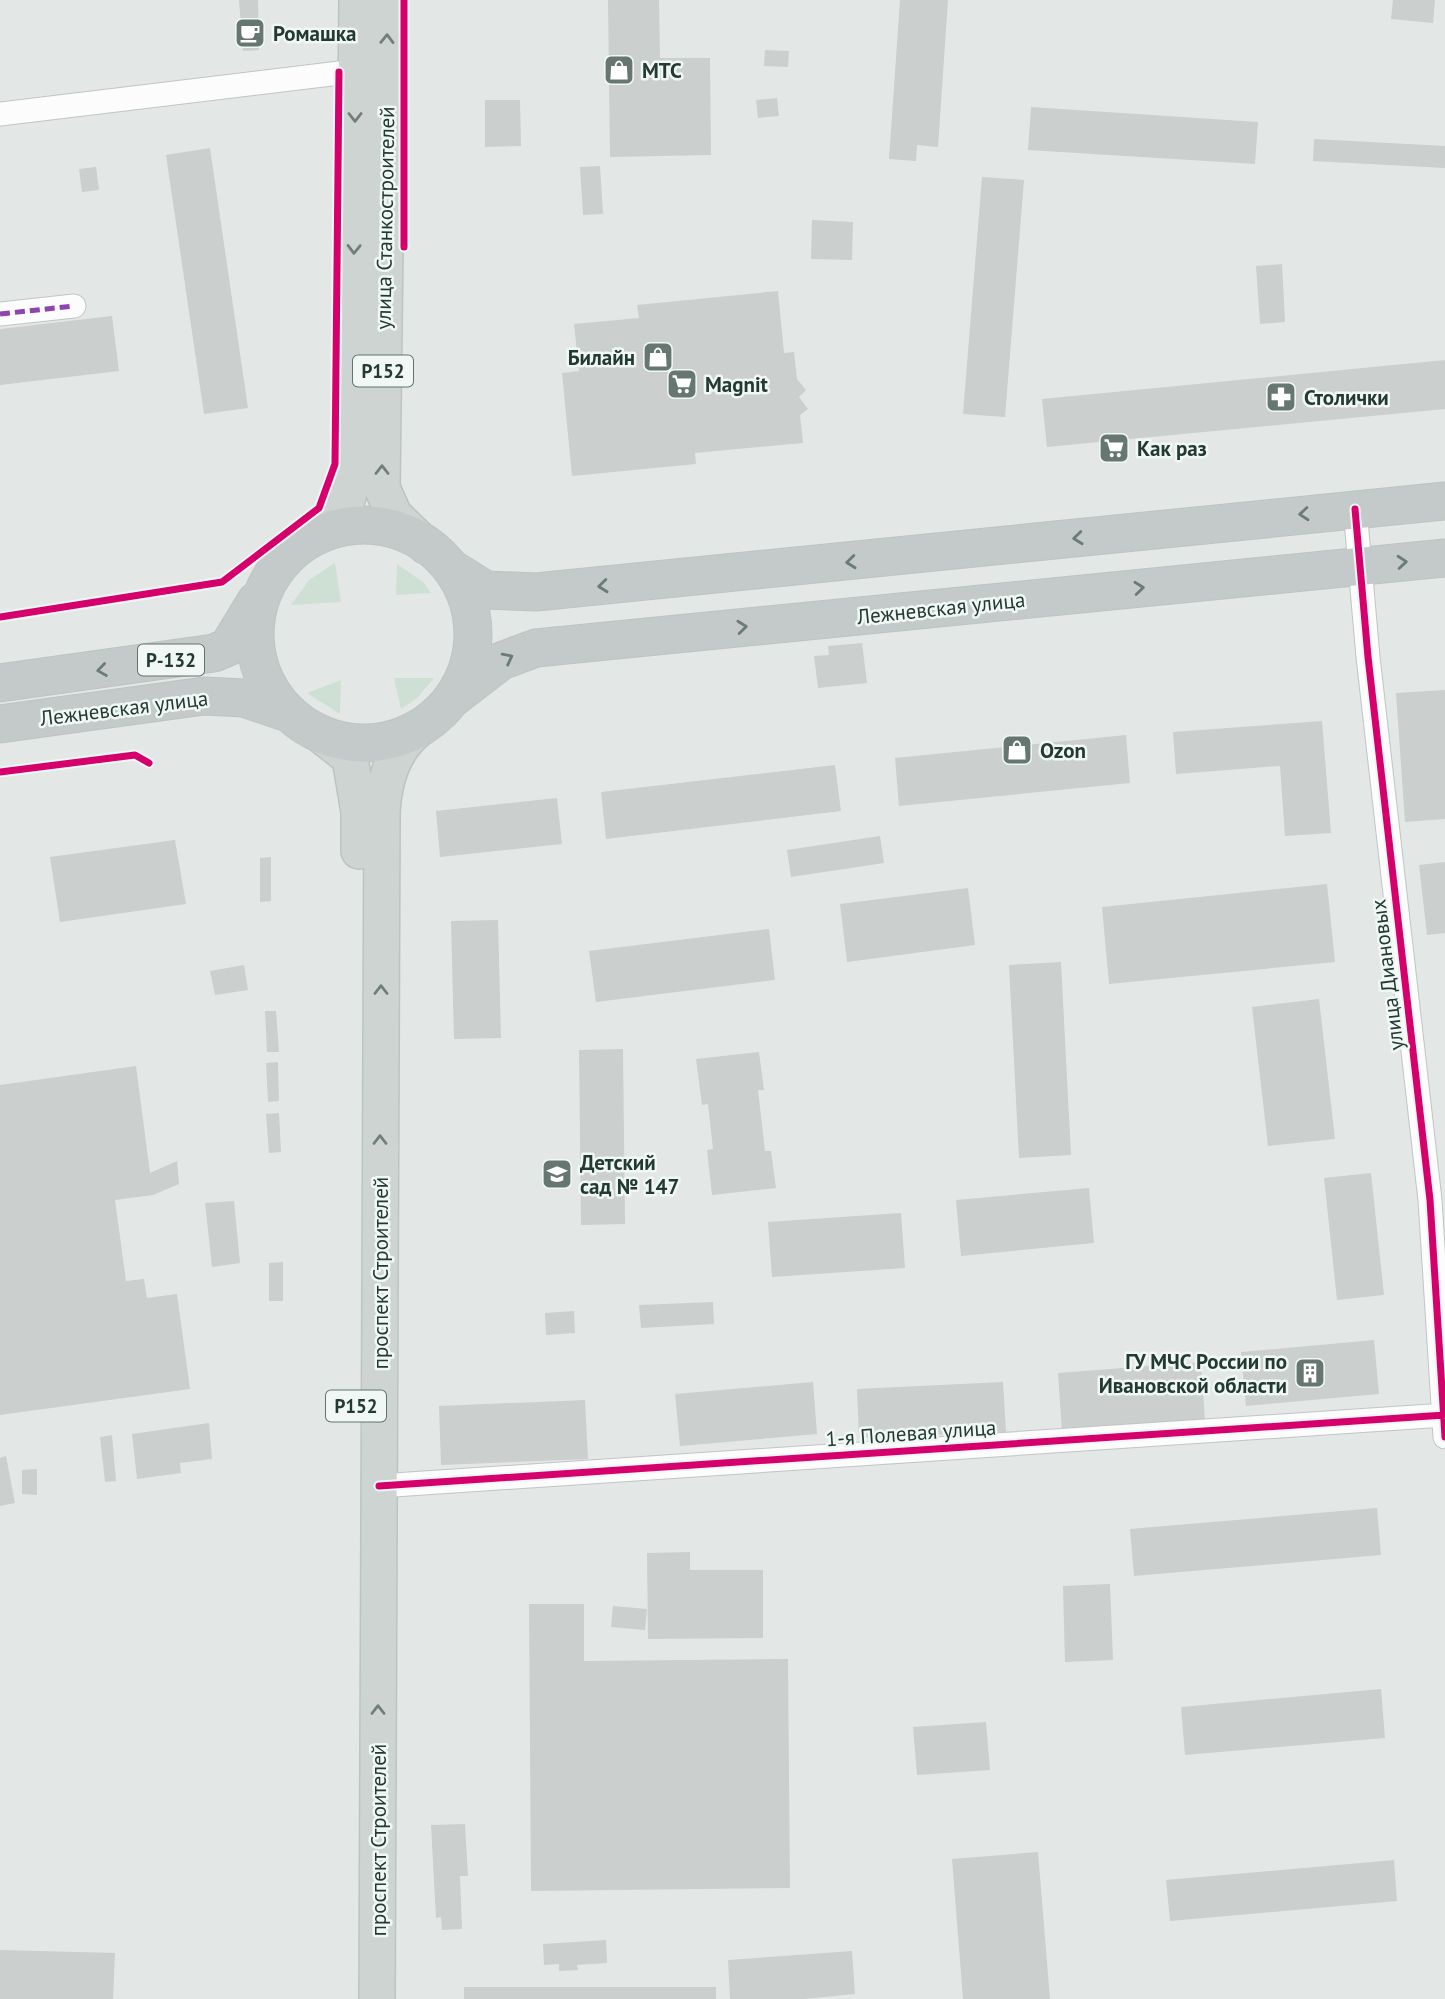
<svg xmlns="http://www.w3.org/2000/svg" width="1445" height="1999" font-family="'PT Sans',sans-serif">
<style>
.green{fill:#cee0d3}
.building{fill:#cbcfcd}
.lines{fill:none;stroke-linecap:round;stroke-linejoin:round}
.minor-casing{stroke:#c0c5c3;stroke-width:25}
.primary-casing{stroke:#bcc4c2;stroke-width:38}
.trunk-casing{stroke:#bcc4c2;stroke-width:39}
.minor{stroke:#fbfcfb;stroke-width:23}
.primary{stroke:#ced4d2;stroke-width:35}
.trunk{stroke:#c4cac9;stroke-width:37}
.quiet{stroke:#8e44ad;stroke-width:5;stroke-dasharray:10 5;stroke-linecap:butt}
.cycleway-casing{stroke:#f1f7f4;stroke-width:11}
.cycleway{stroke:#d6006c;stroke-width:7}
.oneway{stroke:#707f7b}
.oneway2{stroke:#6b7b76}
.labels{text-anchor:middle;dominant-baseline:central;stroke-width:5;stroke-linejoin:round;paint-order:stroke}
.shield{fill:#f1f7f4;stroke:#61736d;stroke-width:2}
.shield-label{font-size:19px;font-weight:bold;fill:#233a33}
.poi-label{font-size:21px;font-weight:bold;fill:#233a33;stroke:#f1f7f4;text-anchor:start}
.street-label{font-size:21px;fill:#233a33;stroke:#f1f7f4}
</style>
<rect width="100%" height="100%" fill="#e3e8e6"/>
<path class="green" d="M 335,563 L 341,602 L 291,605 L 309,580 Z
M 397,564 L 423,582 L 431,593 L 396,595 Z
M 394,678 L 434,678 L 417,698 L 401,709 Z
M 341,680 L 340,714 L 307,693 Z"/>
<path class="building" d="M 239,0 L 258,0 L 259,50 L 243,51 Z
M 608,0 L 659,0 L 660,58 L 710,58 L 711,155 L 610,157 Z
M 900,0 L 948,0 L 938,147 L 917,145 L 916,161 L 889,159 Z
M 1393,0 L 1435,0 L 1433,23 L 1391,19 Z
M 765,50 L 789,51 L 788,67 L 764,66 Z
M 777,98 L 779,116 L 758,118 L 756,100 Z
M 485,100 L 520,100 L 521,146 L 485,147 Z
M 1031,107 L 1258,122 L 1255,164 L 1028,150 Z
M 1314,139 L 1445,146 L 1445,168 L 1313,161 Z
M 210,148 L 248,408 L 204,414 L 166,155 Z
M 600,166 L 603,214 L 583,215 L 580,167 Z
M 96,167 L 99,190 L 82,192 L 79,169 Z
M 982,177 L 1024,180 L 1005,417 L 963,414 Z
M 812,220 L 853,222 L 852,260 L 811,259 Z
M 1282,264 L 1285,322 L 1260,324 L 1256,266 Z
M 778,291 L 784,353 L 794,352 L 797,379 L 806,390 L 799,397 L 808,409 L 800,415 L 803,443 L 695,453 L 696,464 L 572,476 L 562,373 L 579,371 L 574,324 L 639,318 L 637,305 Z
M 112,316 L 119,371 L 0,385 L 0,329 Z
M 1445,360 L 1445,409 L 1047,447 L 1042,399 Z
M 862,643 L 867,683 L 818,688 L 814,656 L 829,655 L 828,646 Z
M 1445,690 L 1445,819 L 1405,822 L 1396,693 Z
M 1322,721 L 1331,833 L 1285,836 L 1280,766 L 1176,774 L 1173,732 Z
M 1126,735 L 1130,783 L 899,806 L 895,758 Z
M 835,765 L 841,811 L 606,839 L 601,792 Z
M 557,798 L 562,844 L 440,857 L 436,811 Z
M 880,836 L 884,863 L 791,877 L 787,850 Z
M 175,840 L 186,904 L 60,922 L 50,857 Z
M 271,857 L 271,901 L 260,902 L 260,858 Z
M 1445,862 L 1445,933 L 1427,935 L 1419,865 Z
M 1327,884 L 1335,962 L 1109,984 L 1102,907 Z
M 968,888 L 975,945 L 847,962 L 840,904 Z
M 498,920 L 501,1038 L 454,1039 L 451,921 Z
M 769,929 L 775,980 L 596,1002 L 589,951 Z
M 1061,962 L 1071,1155 L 1019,1158 L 1009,965 Z
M 244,965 L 248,990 L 215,995 L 210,971 Z
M 1319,999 L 1335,1139 L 1268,1146 L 1252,1007 Z
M 265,1011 L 276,1011 L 279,1052 L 267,1052 Z
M 623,1049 L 625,1224 L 581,1225 L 579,1050 Z
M 759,1052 L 764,1090 L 758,1090 L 765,1151 L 771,1151 L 776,1188 L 712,1195 L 707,1150 L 713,1149 L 708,1104 L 702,1105 L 696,1059 Z
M 278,1062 L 279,1101 L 268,1102 L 266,1063 Z
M 136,1066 L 150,1173 L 177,1161 L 179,1184 L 153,1195 L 115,1200 L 126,1281 L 144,1279 L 147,1298 L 177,1294 L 190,1389 L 0,1415 L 0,1085 Z
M 279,1113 L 281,1152 L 269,1153 L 266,1114 Z
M 1371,1173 L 1384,1295 L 1337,1300 L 1324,1178 Z
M 1089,1188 L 1094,1243 L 961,1256 L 956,1200 Z
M 234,1201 L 240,1263 L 212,1267 L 205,1203 Z
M 901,1213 L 905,1268 L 772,1277 L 768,1222 Z
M 283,1262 L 283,1301 L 269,1301 L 269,1263 Z
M 713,1302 L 714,1324 L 641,1328 L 639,1305 Z
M 574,1311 L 575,1333 L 546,1335 L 545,1313 Z
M 1374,1340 L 1379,1394 L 1246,1406 L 1241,1352 Z
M 1201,1362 L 1205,1421 L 1062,1432 L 1058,1373 Z
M 813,1382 L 817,1434 L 680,1446 L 675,1394 Z
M 1003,1382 L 1006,1432 L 859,1438 L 857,1389 Z
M 585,1400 L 588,1459 L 441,1465 L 439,1406 Z
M 209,1423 L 212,1459 L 180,1463 L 181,1473 L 137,1479 L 132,1434 Z
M 112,1435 L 116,1481 L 105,1482 L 100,1437 Z
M 6,1456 L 15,1503 L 0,1506 L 0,1458 Z
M 37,1469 L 37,1495 L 22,1494 L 22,1470 Z
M 1377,1508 L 1381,1555 L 1134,1576 L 1130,1529 Z
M 690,1552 L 690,1570 L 763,1570 L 763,1638 L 648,1639 L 647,1553 Z
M 1110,1584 L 1113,1660 L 1065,1662 L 1063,1586 Z
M 529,1604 L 584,1604 L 584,1661 L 788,1659 L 790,1888 L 531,1891 Z
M 613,1606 L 647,1609 L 645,1630 L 611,1627 Z
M 1381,1689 L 1385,1738 L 1185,1755 L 1181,1707 Z
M 986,1722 L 990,1770 L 917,1775 L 913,1727 Z
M 465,1824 L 468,1876 L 460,1876 L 462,1929 L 442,1930 L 441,1917 L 436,1918 L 431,1825 Z
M 1038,1852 L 1050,1999 L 963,1999 L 952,1859 Z
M 1394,1860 L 1397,1901 L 1170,1921 L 1166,1880 Z
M 606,1940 L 607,1963 L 577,1965 L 578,1970 L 559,1971 L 559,1964 L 544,1965 L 543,1944 Z
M 0,1950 L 115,1953 L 113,1999 L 0,1999 Z
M 852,1951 L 855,1994 L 805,1999 L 730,1999 L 728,1960 Z
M 464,1987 L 716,1987 L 716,1999 L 464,1999 Z"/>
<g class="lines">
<g class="minor-casing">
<path id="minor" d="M 0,114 L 356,71
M 0,314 L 74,306
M 1355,509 L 1368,657 L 1430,1200 L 1445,1437
M 379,1486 L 1445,1415"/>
</g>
<g class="primary-casing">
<path id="primary" d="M 388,0 L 382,488 L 394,515 L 426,546
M 320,531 L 345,508 L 352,480 L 357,0
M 321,735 L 350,758 L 359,812 L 359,851
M 377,1999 L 382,812 C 384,779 393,748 420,728"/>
</g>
<g class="trunk-casing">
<path id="trunk" d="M255 634a109 109 0 1 1 218 0a109 109 0 1 1-218 0Z
M 454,570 L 486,590 L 536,592 L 1445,501
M 0,683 L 214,653 L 228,647 L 256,601
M 453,698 L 501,661 L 536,648 L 1445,558
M 0,724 L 204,696 L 244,698 L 288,713"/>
</g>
<use href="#minor" class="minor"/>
<use href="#primary" class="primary"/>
<use href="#trunk" class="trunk"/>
<path class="quiet" d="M 0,314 L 74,306"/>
<g class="cycleway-casing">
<path id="cycleway" d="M 404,0 L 404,247
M 1355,509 L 1368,657 L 1430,1200 L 1445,1437
M 0,617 L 222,582 L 319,508 L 335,464 L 339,72
M 0,772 L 135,755 L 149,763
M 379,1486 L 1445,1415"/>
</g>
<use href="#cycleway" class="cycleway"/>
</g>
<defs><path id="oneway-chevron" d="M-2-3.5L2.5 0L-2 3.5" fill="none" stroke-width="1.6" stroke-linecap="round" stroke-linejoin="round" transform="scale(1.75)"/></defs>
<g class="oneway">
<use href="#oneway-chevron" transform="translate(387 39) rotate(-89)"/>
<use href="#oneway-chevron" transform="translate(355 117) rotate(90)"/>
<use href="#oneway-chevron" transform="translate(354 249) rotate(91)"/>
<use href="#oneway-chevron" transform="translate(382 470) rotate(-90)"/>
<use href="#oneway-chevron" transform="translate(381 990) rotate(-90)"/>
<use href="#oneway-chevron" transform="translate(380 1140) rotate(-90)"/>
<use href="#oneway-chevron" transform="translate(378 1710) rotate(-90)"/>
</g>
<g class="oneway2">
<use href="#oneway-chevron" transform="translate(1304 514) rotate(175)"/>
<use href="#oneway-chevron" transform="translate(1078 538) rotate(174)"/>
<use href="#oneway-chevron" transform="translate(851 562) rotate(174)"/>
<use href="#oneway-chevron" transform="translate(1402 562) rotate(-5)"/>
<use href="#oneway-chevron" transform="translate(603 586) rotate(174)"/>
<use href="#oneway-chevron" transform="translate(1139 588) rotate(-6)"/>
<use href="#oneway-chevron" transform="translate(742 627) rotate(-6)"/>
<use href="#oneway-chevron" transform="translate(508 658) rotate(-27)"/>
<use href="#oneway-chevron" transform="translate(102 670) rotate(172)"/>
</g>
<defs>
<g id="cafe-square" transform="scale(1.575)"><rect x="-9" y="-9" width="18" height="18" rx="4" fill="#667772" stroke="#f1f7f4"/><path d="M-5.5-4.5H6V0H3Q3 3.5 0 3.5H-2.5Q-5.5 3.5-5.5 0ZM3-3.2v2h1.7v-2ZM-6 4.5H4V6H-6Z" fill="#fff"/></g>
<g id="shop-square" transform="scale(1.575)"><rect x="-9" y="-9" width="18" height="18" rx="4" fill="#667772" stroke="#f1f7f4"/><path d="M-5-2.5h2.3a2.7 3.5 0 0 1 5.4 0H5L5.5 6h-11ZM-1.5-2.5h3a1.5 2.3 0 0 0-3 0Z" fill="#fff"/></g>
<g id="supermarket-square" transform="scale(1.575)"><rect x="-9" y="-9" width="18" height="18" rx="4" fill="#667772" stroke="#f1f7f4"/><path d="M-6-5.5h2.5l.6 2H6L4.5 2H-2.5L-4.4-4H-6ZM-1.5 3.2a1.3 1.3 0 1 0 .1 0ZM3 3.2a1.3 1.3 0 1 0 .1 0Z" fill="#fff"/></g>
<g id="pharmacy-square" transform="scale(1.575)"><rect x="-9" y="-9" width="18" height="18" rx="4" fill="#667772" stroke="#f1f7f4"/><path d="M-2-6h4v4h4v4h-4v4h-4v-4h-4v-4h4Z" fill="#fff"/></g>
<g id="school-square" transform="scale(1.575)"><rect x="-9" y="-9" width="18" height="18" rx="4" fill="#667772" stroke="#f1f7f4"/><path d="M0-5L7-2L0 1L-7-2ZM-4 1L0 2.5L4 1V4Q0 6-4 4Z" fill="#fff"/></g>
<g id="building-square" transform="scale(1.575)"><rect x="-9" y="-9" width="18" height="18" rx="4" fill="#667772" stroke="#f1f7f4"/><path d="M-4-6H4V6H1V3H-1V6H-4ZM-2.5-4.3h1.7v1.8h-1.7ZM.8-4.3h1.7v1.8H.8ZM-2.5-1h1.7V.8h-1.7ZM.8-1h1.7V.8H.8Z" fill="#fff"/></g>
</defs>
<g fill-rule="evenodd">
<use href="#cafe-square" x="250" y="33"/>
<use href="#shop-square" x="619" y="70"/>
<use href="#shop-square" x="658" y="357"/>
<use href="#supermarket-square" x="682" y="384"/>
<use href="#pharmacy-square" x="1281" y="397"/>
<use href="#supermarket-square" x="1114" y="448"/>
<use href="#shop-square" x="1017" y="750"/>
<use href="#school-square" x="557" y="1174"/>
<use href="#building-square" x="1310" y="1373"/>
</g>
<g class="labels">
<g class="shield">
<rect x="353" y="355.5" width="60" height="31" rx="5"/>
<rect x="138" y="644.5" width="66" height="31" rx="5"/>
<rect x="326" y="1390.5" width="60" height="31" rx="5"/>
</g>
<g class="shield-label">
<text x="383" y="371">Р152</text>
<text x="171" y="660">Р-132</text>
<text x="356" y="1406">Р152</text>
</g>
<g class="poi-label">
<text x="273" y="33">Ромашка</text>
<text x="642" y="70">МТС</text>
<text x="635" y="357" text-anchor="end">Билайн</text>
<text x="705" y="384">Magnit</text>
<text x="1304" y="397">Столички</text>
<text x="1137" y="448">Как раз</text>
<text x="1040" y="750">Ozon</text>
<text x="580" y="1162">Детский<tspan x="580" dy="24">сад № 147</tspan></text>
<text x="1287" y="1361" text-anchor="end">ГУ МЧС России по<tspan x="1287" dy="24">Ивановской области</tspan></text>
</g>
<g class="street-label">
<text transform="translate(385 218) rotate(-89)">улица Станкостроителей</text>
<text transform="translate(941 608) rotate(-6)">Лежневская улица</text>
<text transform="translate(124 708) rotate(-7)">Лежневская улица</text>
<text transform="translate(1387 975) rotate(-97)">улица Диановых</text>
<text transform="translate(380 1273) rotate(-90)">проспект Строителей</text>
<text transform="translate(911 1433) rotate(-4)">1-я Полевая улица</text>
<text transform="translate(378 1840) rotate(-90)">проспект Строителей</text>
</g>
</g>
</svg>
